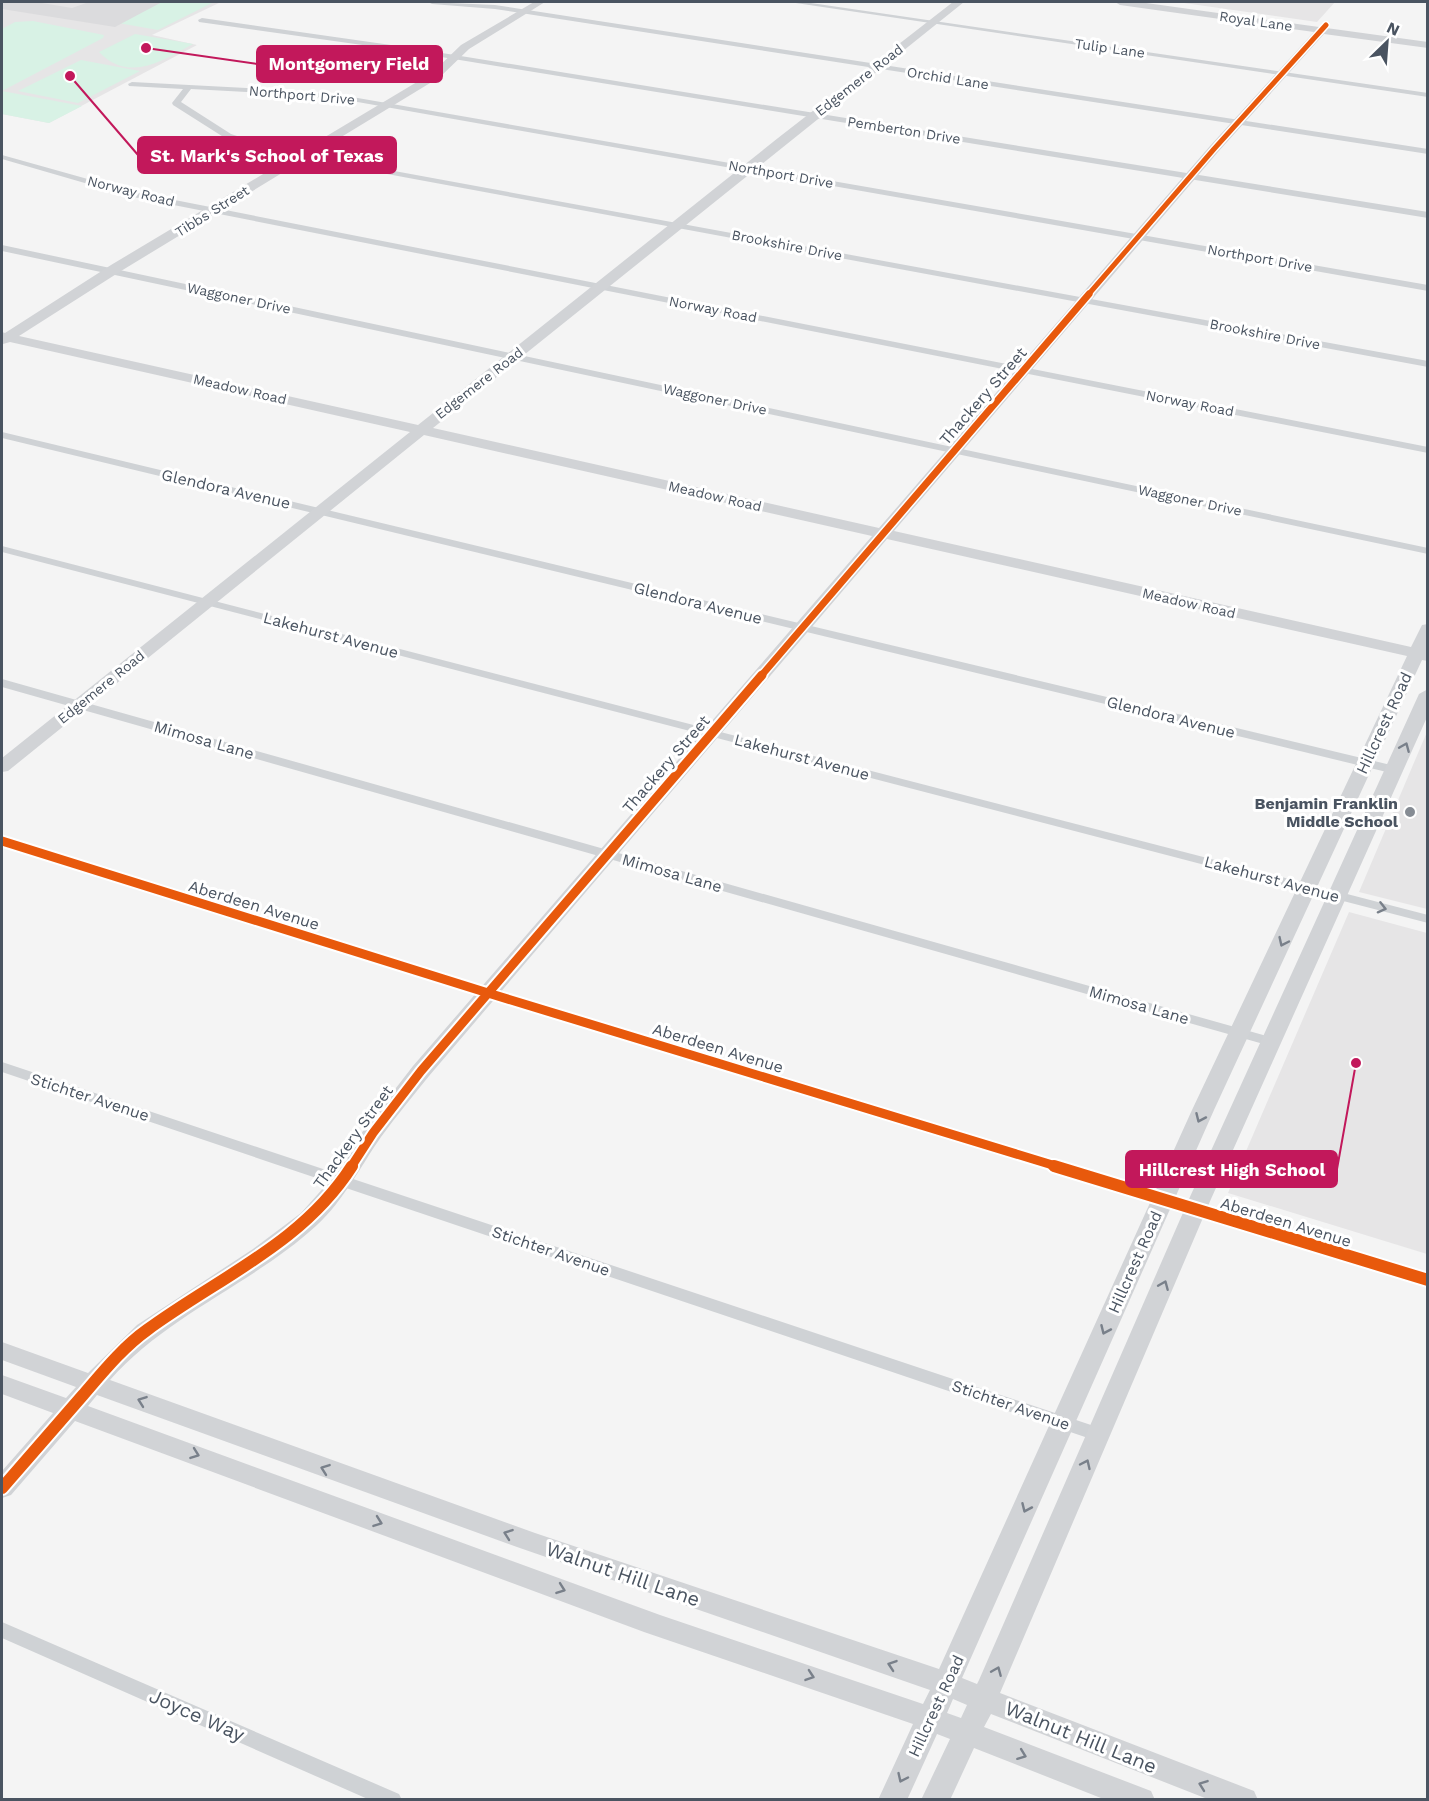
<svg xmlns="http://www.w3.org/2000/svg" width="1429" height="1801" font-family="'Work Sans',sans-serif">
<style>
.education{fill:#e6e5e6}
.green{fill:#d8f2e5}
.building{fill:#dbdbdd}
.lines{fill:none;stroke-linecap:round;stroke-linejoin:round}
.street{fill:#cfd2d5;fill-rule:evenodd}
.secondary{fill:#d1d3d6;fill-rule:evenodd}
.cycleway-far3-casing{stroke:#fff;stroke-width:8}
.cycleway-far2-casing{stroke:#fff;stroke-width:10}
.cycleway-far1-casing{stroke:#fff;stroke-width:13}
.cycleway-casing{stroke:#fff;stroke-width:16}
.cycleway-far3{stroke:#e8590c;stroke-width:5}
.cycleway-far2{stroke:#e8590c;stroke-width:7}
.cycleway-far1{stroke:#e8590c;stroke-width:9}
.cycleway{stroke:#e8590c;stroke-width:12}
.oneway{stroke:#79808a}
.poi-dot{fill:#868c94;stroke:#fff;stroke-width:2}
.labels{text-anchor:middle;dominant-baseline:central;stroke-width:6;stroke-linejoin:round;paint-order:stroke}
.far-street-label{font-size:14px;fill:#4a5461;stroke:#fff}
.street-label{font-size:16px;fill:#4a5461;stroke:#fff}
.poi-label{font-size:16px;font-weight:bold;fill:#4a5461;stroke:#fff;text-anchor:end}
.near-street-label{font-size:20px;fill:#4a5461;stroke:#fff}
.leader{fill:none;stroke:#c2185b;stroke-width:2}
.callout-dot{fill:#c2185b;stroke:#fff;stroke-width:2}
.callout{fill:#c2185b;stroke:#c2185b;stroke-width:2}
.callout-label{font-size:18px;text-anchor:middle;font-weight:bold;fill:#fff}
</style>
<rect width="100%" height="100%" fill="#f4f4f4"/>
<path class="education" d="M 2,2 L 221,2 L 152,35 L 197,45 L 49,123 L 2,114 Z
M 1177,2 L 1335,2 L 1317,22 Z
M 1427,732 L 1427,909 L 1359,892 Z
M 1349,912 L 1427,933 L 1427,1254 L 1228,1193 Z"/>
<path class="green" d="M 162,2 L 214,2 L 158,30 L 118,23 Z
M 33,21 L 104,35 L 103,38 L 2,91 L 82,106 L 49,123 L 2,114 L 2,29 L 15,22 Z
M 135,34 L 193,44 C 162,61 129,83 99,52 Z
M 81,60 L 140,71 L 78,103 L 18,91 Z"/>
<path class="building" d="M 2,2 L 36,2 L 72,8 L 89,2 L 162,2 L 115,27 L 2,9 Z"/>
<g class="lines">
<path class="street" d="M 428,2 L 495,5 L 1428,149 L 1428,154 L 495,9 L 432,4 Z
M 789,2 L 804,2 L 1428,93 L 1428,97 Z
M 202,18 L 405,47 L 1428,212 L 1428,218 L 405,51 L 199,22 L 198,20 Z
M 132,82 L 286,90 L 352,97 L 1428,285 L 1428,291 L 352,101 L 286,94 L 191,89 L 181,102 L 231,134 L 280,150 L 1428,361 L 1428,367 L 279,154 L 225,138 L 173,105 L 172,103 L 183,89 L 129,86 L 128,84 Z
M 2,155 L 134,192 L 1428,447 L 1428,453 L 133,197 L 2,159 Z
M 2,245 L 1428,548 L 1428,554 L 2,251 Z
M 2,432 L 1395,766 L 1401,770 L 1395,774 L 2,438 Z
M 2,546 L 1428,915 L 1428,923 L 2,552 Z
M 2,679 L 1277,1039 L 1279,1042 L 1272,1047 L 1267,1045 L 2,687 Z
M 2,837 L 493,990 L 1428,1274 L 1428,1286 L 483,996 L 2,845 Z
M 2,1062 L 1106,1430 L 1109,1435 L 1106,1440 L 1100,1442 L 1094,1440 L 2,1072 Z
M 2,1622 L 399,1794 L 402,1800 L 370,1800 L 2,1638 Z"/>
<path class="secondary" d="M 534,2 L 545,2 L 469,49 L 440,77 L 121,271 L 19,336 L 418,425 L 778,138 L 953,2 L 964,2 L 433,428 L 879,528 L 1210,146 L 1314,32 L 1120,5 L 1115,2 L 1139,2 L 1428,42 L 1428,48 L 1324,34 L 1218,152 L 894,531 L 1411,647 L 1422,625 L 1428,624 L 1428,661 L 1422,660 L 1214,1110 L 962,1678 L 977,1684 L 979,1680 L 1189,1199 L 1419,694 L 1428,689 L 1428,715 L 1211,1199 L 1000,1693 L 1254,1791 L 1258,1800 L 1210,1800 L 991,1714 L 984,1727 L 1151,1791 L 1155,1800 L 1106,1800 L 974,1748 L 950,1800 L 921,1800 L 950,1739 L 937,1734 L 907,1800 L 878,1800 L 913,1724 L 644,1632 L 75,1421 L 11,1495 L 2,1498 L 2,1471 L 53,1413 L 2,1394 L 2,1375 L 66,1398 L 76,1387 L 2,1360 L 2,1342 L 88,1373 L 137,1325 L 253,1249 L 301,1213 L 334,1176 L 365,1128 L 413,1066 L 872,536 L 424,435 L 8,771 L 2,772 L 2,758 L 410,432 L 10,342 L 3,344 L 2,332 L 5,333 L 111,265 L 432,73 L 461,45 ZM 887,539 L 1407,656 L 1192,1110 L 939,1669 L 535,1533 L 110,1380 C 168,1314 253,1284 317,1225 C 344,1200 360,1167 381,1137 C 396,1116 413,1096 429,1076 ZM 97,1395 L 517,1547 L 930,1690 L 923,1704 L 660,1615 L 88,1406 ZM 953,1699 L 967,1705 L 961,1718 L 947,1713 Z"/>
<g class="cycleway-far3-casing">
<path id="cycleway-far3" d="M 1088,295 L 1214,149 L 1326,25"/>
</g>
<g class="cycleway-far2-casing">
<path id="cycleway-far2" d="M 761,676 L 1089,294"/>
</g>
<g class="cycleway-far1-casing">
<path id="cycleway-far1" d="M 2,841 L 488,993 L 1059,1167
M 351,1167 L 373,1133 L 421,1071 L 762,675"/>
</g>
<g class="cycleway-casing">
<path id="cycleway" d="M 1054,1166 L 1428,1280
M 2,1488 C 29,1457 56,1426 83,1395 C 102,1373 123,1347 147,1330 C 219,1277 302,1244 352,1166"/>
</g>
<use href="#cycleway-far3" class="cycleway-far3"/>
<use href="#cycleway-far2" class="cycleway-far2"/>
<use href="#cycleway-far1" class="cycleway-far1"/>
<use href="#cycleway" class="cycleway"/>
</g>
<defs><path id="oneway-chevron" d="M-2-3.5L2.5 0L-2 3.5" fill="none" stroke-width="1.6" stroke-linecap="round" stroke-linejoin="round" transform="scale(1.5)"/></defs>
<g class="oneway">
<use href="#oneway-chevron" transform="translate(1405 747) rotate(-67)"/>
<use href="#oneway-chevron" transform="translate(1382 908) rotate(14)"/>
<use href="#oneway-chevron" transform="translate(1283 942) rotate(115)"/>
<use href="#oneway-chevron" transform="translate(1200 1118) rotate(114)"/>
<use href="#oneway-chevron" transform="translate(1164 1285) rotate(-67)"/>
<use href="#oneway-chevron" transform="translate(1105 1330) rotate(114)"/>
<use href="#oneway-chevron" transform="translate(142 1401) rotate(-160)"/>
<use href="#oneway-chevron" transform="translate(195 1454) rotate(20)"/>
<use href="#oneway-chevron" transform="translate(1086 1464) rotate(-65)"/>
<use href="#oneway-chevron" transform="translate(325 1469) rotate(-160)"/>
<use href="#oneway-chevron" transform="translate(1026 1508) rotate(114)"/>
<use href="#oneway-chevron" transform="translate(378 1522) rotate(20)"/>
<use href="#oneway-chevron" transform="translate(508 1534) rotate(-160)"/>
<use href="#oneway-chevron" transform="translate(561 1589) rotate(20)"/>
<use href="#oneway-chevron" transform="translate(892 1665) rotate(-161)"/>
<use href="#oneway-chevron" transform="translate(997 1671) rotate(-67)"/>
<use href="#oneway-chevron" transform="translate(810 1676) rotate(19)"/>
<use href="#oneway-chevron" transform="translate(1022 1755) rotate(21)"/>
<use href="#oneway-chevron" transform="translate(902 1778) rotate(115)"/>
<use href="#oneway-chevron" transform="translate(1203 1785) rotate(-160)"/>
</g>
<circle class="poi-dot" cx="1410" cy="812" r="6"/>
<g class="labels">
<g class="far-street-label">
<text transform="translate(1256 21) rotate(8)">Royal Lane</text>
<text transform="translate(1110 48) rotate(8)">Tulip Lane</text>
<text transform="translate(948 78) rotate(9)">Orchid Lane</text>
<text transform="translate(859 80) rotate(-38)">Edgemere Road</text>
<text transform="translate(302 95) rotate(5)">Northport Drive</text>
<text transform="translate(904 130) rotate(9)">Pemberton Drive</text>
<text transform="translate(781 174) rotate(10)">Northport Drive</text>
<text transform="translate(131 191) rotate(14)">Norway Road</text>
<text transform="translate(212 211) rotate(-32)">Tibbs Street</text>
<text transform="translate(787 245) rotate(11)">Brookshire Drive</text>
<text transform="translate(1260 258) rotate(10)">Northport Drive</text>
<text transform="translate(239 298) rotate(12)">Waggoner Drive</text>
<text transform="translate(713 309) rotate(11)">Norway Road</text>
<text transform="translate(1265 334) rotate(11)">Brookshire Drive</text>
<text transform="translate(479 383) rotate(-38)">Edgemere Road</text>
<text transform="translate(240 389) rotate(13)">Meadow Road</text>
<text transform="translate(715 399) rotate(12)">Waggoner Drive</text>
<text transform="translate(1190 403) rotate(11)">Norway Road</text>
<text transform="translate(715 496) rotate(13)">Meadow Road</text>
<text transform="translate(1190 500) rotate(12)">Waggoner Drive</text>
<text transform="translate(1189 603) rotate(13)">Meadow Road</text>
<text transform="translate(101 687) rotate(-39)">Edgemere Road</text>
</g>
<g class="street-label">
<text transform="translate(983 396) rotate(-49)">Thackery Street</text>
<text transform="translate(226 489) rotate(13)">Glendora Avenue</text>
<text transform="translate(698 603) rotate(14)">Glendora Avenue</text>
<text transform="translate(331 635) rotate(15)">Lakehurst Avenue</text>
<text transform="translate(1171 717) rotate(14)">Glendora Avenue</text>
<text transform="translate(1384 723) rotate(-65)">Hillcrest Road</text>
<text transform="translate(204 740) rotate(16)">Mimosa Lane</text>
<text transform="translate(802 757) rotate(15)">Lakehurst Avenue</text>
<text transform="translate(666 764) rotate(-49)">Thackery Street</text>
<text transform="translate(672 873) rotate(16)">Mimosa Lane</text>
<text transform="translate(1272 879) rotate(15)">Lakehurst Avenue</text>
<text transform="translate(254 905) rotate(17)">Aberdeen Avenue</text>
<text transform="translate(1139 1005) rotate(16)">Mimosa Lane</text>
<text transform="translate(718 1048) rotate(17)">Aberdeen Avenue</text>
<text transform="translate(90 1097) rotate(18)">Stichter Avenue</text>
<text transform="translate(353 1137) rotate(-54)">Thackery Street</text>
<text transform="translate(1286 1222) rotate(17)">Aberdeen Avenue</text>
<text transform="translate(551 1251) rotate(19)">Stichter Avenue</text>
<text transform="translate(1135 1262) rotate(-66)">Hillcrest Road</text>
<text transform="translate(1011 1405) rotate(19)">Stichter Avenue</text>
<text transform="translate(936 1706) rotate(-65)">Hillcrest Road</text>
</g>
<g class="poi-label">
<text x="1398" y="803">Benjamin Franklin<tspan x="1398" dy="18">Middle School</tspan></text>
</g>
<g class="near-street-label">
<text transform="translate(623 1574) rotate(19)">Walnut Hill Lane</text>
<text transform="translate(197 1715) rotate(24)">Joyce Way</text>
<text transform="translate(1081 1737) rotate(22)">Walnut Hill Lane</text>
</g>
</g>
<path class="leader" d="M146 48L257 64M70 76L138 155M1356 1063L1337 1169"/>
<g class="callout-dot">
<circle cx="146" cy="48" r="6"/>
<circle cx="70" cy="76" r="6"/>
<circle cx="1356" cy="1063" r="6"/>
</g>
<g class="callout">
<rect x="257" y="46" width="185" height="36" rx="6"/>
<rect x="138" y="137" width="258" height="36" rx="6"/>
<rect x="1126" y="1151" width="211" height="36" rx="6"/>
</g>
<g class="callout-label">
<text x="349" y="70">Montgomery Field</text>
<text x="267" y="162">St. Mark's School of Texas</text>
<text x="1232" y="1176">Hillcrest High School</text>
</g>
<rect width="1429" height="1801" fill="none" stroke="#4a5461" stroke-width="6"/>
<g transform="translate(1387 42) rotate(25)" stroke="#ffffff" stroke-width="4.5" paint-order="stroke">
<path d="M0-4.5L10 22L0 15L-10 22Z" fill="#4a5461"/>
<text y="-9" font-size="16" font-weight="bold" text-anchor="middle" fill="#4a5461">N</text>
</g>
</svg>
